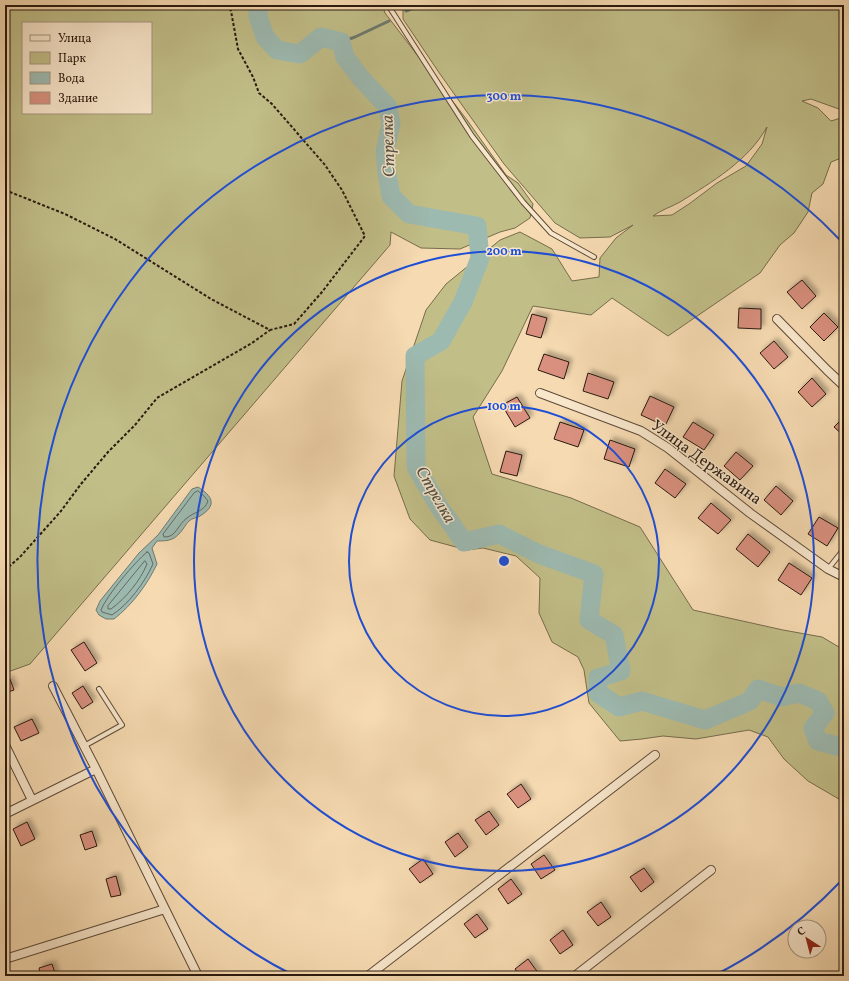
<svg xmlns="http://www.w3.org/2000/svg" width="849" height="981" font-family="Vollkorn,serif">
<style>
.green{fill:#c1be88;stroke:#766c4c;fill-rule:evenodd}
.water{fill:#9dbab1;stroke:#6f7a70}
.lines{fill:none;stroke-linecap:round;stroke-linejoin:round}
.shore{stroke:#646a60;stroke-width:1}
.stream{stroke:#6f7a70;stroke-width:3}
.river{stroke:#9dbab1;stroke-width:19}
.building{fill:#d9907f;stroke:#2a1a0f;filter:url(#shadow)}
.lane-casing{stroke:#5d4a38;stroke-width:6}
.street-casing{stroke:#5d4a38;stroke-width:10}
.path{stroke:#2a1a0f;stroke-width:2;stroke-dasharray:3 2;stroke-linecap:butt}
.lane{stroke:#f9e7cc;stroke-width:4}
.street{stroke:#f9e7cc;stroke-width:8}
.ring{fill:none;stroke:#1d4ed8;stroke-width:2}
.labels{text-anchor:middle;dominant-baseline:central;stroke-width:3;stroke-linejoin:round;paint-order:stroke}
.street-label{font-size:16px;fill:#2a1a0f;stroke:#f9e7cc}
.water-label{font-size:17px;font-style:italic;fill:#525248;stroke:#f9e7cc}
.centre{fill:#1d4ed8;stroke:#f9e7cc;stroke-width:2}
.ring-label{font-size:12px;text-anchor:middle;font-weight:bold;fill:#1d4ed8;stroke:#f9e7cc;stroke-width:3;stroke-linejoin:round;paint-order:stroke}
</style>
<defs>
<filter id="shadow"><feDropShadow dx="3.5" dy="-3.5" stdDeviation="2" flood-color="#0004"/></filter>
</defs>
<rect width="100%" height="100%" fill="#f6dab1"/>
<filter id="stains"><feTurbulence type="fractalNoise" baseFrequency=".005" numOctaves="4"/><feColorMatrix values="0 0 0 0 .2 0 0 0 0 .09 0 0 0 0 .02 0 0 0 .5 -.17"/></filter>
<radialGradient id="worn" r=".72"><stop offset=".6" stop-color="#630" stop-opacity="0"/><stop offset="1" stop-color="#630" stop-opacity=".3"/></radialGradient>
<path class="green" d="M 5,5 L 382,5 L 385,13 L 467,120 L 506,175 L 518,183 L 533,204 L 530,218 L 515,228 L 500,232 L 460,249 L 421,248 L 391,232 L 390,245 L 30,664 L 5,673 ZM 23,23 L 151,23 L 151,113 L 23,113 Z
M 408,5 L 844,5 L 844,107 L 839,109 L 811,99 L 802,101 L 818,108 L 831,121 L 844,117 L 844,157 L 831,162 L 823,184 L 812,193 L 808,212 L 794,233 L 780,245 L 760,273 L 668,336 L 612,298 L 591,315 L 533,306 L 502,371 L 473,417 L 492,474 L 571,498 L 640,527 L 693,610 L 783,630 L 822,637 L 844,650 L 844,802 L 808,781 L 784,759 L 768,737 L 749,730 L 696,739 L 663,736 L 642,739 L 620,741 L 589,703 L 584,670 L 578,657 L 552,642 L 539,613 L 540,578 L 516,556 L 483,548 L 467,550 L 430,540 L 410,519 L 394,476 L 402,381 L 426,310 L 446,284 L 500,240 L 520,232 L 552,249 L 572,281 L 599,277 L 600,258 L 616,238 L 633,225 L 610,237 L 580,238 L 555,223 L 504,164 L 440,74 L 403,19 L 403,10 ZM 767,127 L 762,144 L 746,166 L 717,183 L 689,204 L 672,215 L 653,216 C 661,210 671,207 680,202 C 712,182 748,161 767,127 Z"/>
<path class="water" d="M 198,487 C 212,496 218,505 200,516 C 197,518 192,518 189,521 C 187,523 185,526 183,529 C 175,540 170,541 157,541 L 152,548 L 157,564 C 147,585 132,605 114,619 L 106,619 L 99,615 L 96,610 L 100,601 L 117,580 L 139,553 L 158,535 L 192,489 Z"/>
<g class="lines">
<path class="shore" d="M 198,491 L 204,496 L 208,501 C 205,511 194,512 187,518 C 178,524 176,538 164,537 L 163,534 L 194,493 Z
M 147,552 L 149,553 L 153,564 C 145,582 128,605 112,615 L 102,612 L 101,610 C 107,595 135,562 147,552 Z
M 145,561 L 147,564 C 140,581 126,598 111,609 L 108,609 L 108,606 Z"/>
<path class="stream" d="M 406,11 L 421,5
M 341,42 L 355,37 L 389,21"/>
<path class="river" d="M 258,5 L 258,16 L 265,37 L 277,50 L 300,54 L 321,37 L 341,42 L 345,57 L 360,77 L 387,106 L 391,123 L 385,152 L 387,173 L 391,196 L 409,214 L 477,226 L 480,258 L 463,302 L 441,341 L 415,356 L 416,467 L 438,505 L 464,542 L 499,534 L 539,554 L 594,574 L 589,620 L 614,635 L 621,671 L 598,678 L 598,693 L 619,707 L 642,701 L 705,720 L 750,701 L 758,689 L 781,697 L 799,693 L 818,701 L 825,713 L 813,728 L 818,741 L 844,748"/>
</g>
<path class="building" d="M 802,280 L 816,296 L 802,309 L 787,292 Z
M 739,308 L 761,309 L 761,329 L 738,328 Z
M 824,313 L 838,327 L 824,341 L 810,327 Z
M 532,314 L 547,318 L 541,338 L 526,334 Z
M 774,341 L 788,357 L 774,369 L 760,353 Z
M 544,354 L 569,362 L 564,379 L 538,370 Z
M 588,373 L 614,382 L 608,399 L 583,391 Z
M 812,378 L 826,394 L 812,407 L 798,392 Z
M 650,396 L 674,407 L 665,426 L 641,415 Z
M 517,397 L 530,418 L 515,427 L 502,405 Z
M 844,417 L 844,436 L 834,427 Z
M 560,422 L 584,430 L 578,447 L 554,439 Z
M 693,422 L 714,435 L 704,450 L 683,437 Z
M 610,440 L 635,449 L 629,467 L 604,459 Z
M 506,451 L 522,455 L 517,476 L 500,472 Z
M 736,452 L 753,466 L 740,480 L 724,466 Z
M 665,469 L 686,484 L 675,498 L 655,483 Z
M 776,486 L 793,501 L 781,515 L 764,500 Z
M 711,503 L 731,520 L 718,534 L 698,518 Z
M 819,517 L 838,528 L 827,546 L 808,534 Z
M 748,534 L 770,552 L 758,567 L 736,549 Z
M 789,563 L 812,578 L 801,595 L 778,580 Z
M 84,642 L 97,663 L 85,671 L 71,650 Z
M 10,679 L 14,690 L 5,693 L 5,681 Z
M 83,686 L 93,702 L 82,709 L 72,693 Z
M 32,719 L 39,733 L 21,741 L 14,727 Z
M 521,784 L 531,799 L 518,808 L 507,794 Z
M 489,811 L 499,825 L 486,835 L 475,820 Z
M 27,822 L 35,839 L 21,846 L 13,829 Z
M 92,831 L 97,846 L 85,850 L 80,835 Z
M 458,833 L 468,847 L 455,857 L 445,842 Z
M 544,855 L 555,870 L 541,879 L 531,864 Z
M 423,859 L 433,874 L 420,883 L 409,869 Z
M 644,868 L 654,882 L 641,892 L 630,877 Z
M 116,876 L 121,895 L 111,897 L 106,879 Z
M 511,879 L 522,894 L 508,904 L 498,889 Z
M 601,902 L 611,917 L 598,926 L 587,912 Z
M 477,914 L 488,929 L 475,938 L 464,924 Z
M 563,930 L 573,945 L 560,954 L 550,940 Z
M 528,959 L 539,974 L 536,976 L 520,976 L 515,969 Z
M 52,964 L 56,976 L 41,976 L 39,968 Z"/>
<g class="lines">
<g class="lane-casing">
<path id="lane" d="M 388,5 L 472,136 L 523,202 L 551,233 L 594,257
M 828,569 L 844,549
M 84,746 L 122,725 L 99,689"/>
</g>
<g class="street-casing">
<path id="street" d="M 777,319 L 827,370 L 844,386
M 540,393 L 641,431 L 668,448 L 750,513 L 828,569 L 844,577
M 53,686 L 96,769 L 198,976
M 5,745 L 32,800
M 5,814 L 96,769
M 5,959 L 165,909
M 368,976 L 655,755
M 575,976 L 711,870"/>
</g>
<path class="path" d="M 397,9 L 402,5
M 5,190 L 65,214 L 115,239 L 211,299 L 270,330 L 294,324 L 322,292 L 365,236 L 342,190 L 325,165 L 272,104 L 259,93 L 253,77 L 238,49 L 231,11 L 227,5
M 5,570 L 20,557 L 61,511 L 81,484 L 108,452 L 135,425 L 157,398 L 252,343 L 270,330"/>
<use href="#lane" class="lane"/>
<use href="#street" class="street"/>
</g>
<g class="ring">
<circle cx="504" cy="561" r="155"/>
<circle cx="504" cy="561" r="310"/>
<path d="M841 881A465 465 0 0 1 715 975M293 975A465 465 0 1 1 841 241"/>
</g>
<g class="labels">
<g class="street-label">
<text transform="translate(706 463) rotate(36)">Улица Державина</text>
</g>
<g class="water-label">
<text transform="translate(389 146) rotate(-92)">Стрелка</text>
<text transform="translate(435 495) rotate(60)">Стрелка</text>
</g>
</g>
<circle cx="504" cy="561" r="6" class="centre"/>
<g class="ring-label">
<text x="504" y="100">300 m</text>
<text x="504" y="255">200 m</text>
<text x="504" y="410">100 m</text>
</g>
<rect width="849" height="981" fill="none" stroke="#f6dab1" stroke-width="20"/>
<rect x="6" y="6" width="837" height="969" fill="none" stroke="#2a1a0f" stroke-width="2"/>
<rect x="10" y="10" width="829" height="961" fill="none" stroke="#2a1a0f"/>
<rect x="22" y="22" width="130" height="92" fill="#f9e7cc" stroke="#a69580"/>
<rect x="30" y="35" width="20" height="6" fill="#f9e7cc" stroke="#a69580"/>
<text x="58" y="42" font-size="12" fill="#2a1a0f">Улица</text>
<rect x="30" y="52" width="20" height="12" fill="#c1be88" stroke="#a69580"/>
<text x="58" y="62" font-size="12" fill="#2a1a0f">Парк</text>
<rect x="30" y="72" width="20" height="12" fill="#9dbab1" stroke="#a69580"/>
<text x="58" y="82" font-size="12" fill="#2a1a0f">Вода</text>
<rect x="30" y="92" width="20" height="12" fill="#d9907f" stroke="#a69580"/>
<text x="58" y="102" font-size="12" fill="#2a1a0f">Здание</text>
<g transform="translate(807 939) rotate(324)"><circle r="19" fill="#f9e7cc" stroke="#a69580"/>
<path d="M0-3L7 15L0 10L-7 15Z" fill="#8f2418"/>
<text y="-6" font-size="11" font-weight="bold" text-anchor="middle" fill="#2a1a0f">С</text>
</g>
<rect width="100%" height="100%" filter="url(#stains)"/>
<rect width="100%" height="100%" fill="url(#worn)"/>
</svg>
